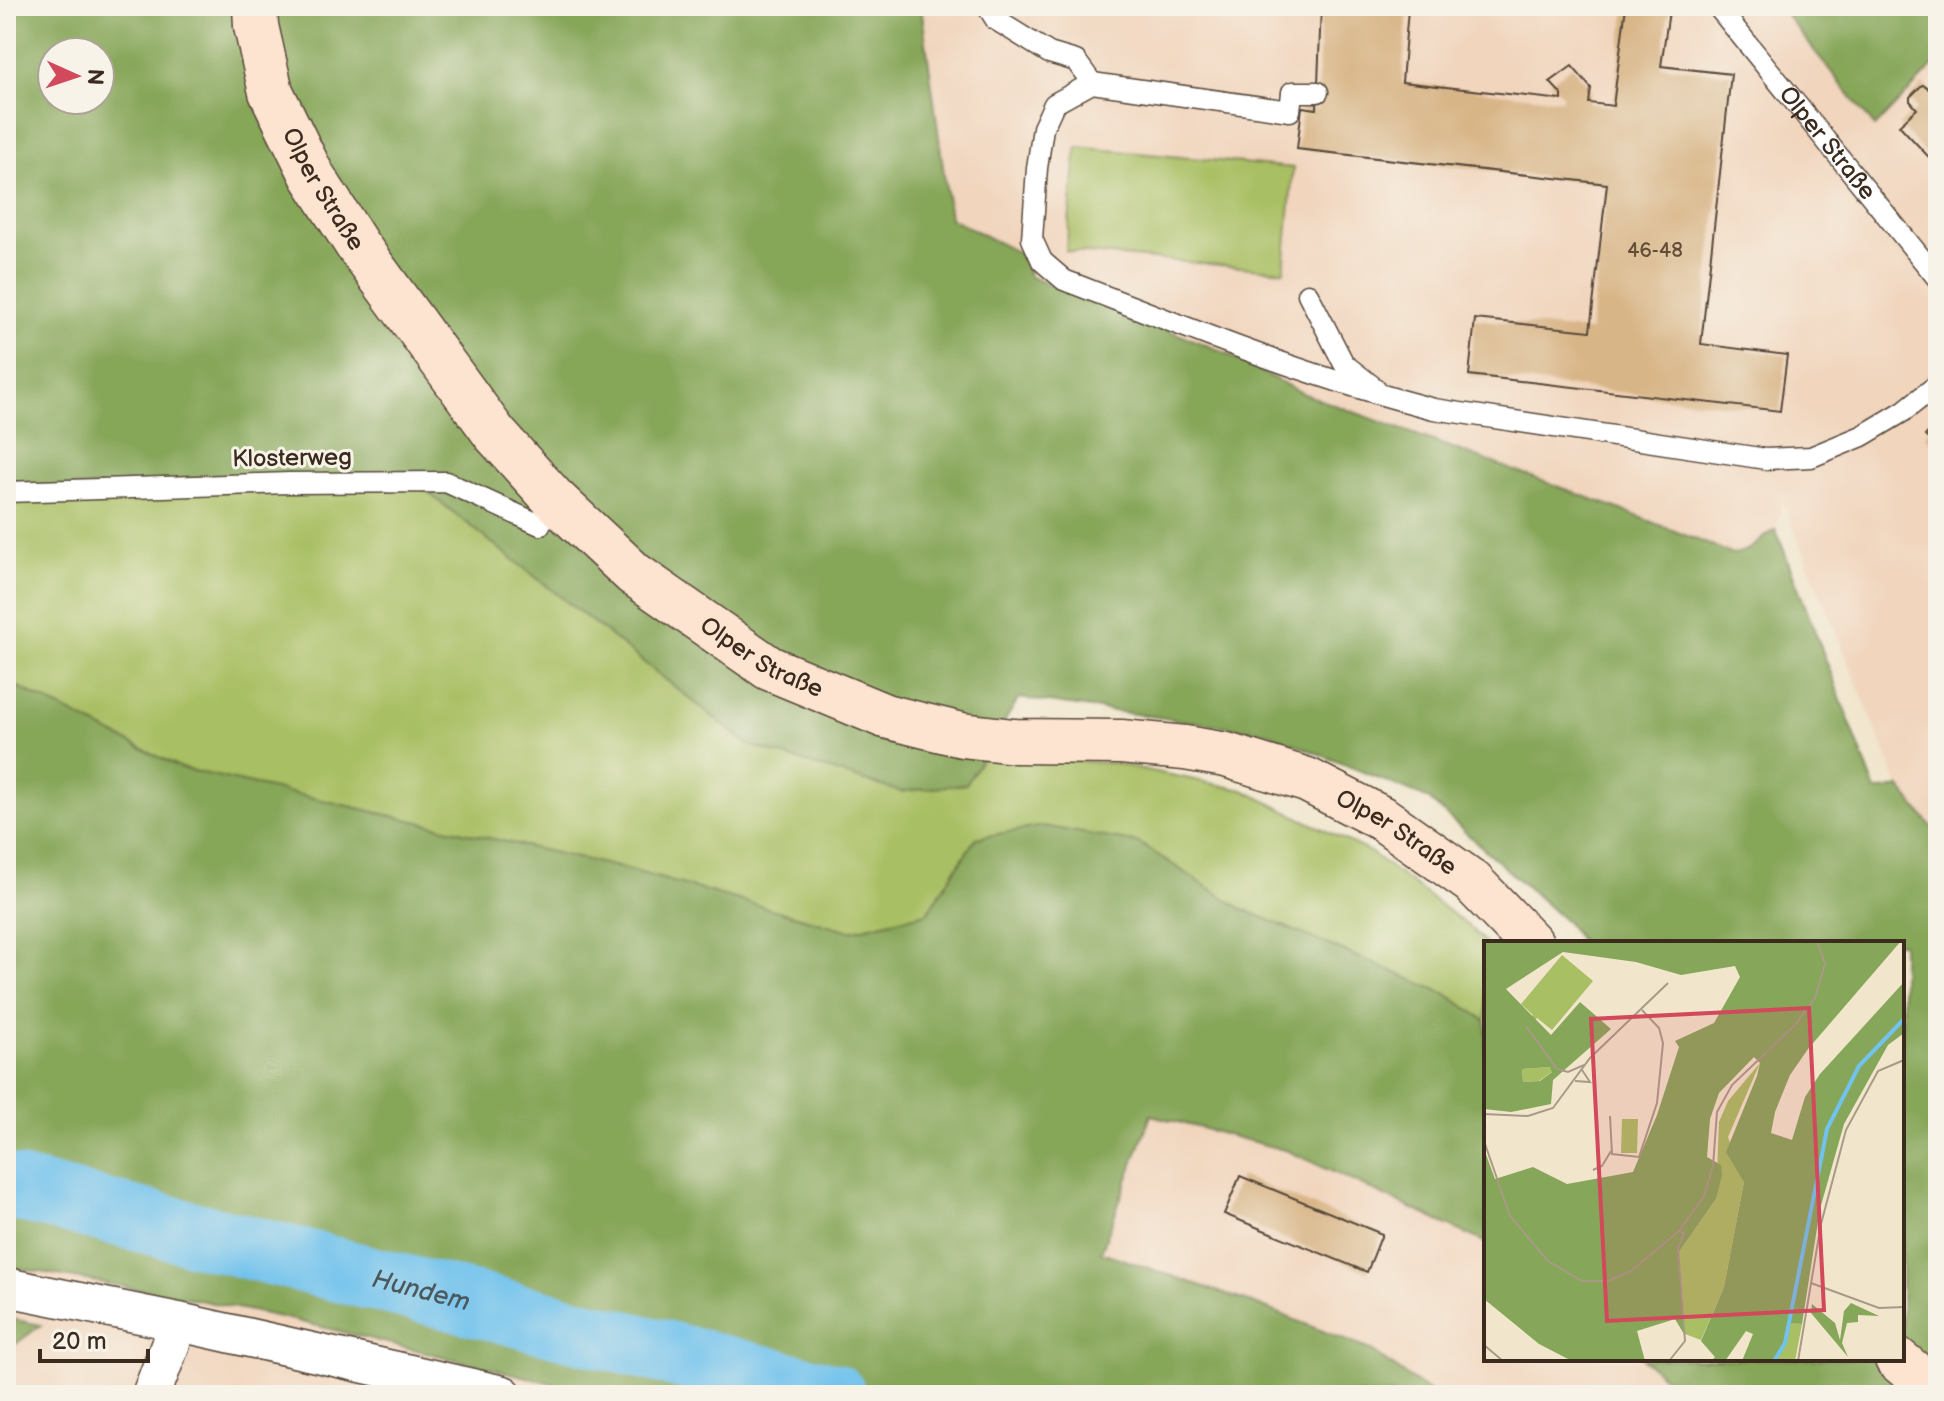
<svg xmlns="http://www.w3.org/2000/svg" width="1944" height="1401" font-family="'Balsamiq Sans',sans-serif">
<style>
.built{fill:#f1d5bd}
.green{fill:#a9bf63;stroke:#727440;stroke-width:2}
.forest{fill:#86a659;stroke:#60683c;stroke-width:2;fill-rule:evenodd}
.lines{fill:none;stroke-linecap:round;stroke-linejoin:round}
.river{stroke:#71c2ed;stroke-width:64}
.building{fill:#d8b587}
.service-casing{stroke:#564638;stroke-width:23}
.minor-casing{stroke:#564638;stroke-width:41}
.secondary-casing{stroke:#564638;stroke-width:47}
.service{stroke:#fff;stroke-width:20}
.minor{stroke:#fff;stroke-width:38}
.secondary{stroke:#fde4d1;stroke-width:44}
.labels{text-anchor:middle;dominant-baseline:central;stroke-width:6;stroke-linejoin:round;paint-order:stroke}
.number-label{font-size:20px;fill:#624d38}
.street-label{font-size:24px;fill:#3b2a1e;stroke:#f7f3e8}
.water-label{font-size:26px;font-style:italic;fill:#4b585c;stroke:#f7f3e8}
.inset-river{fill:none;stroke:#71c2ed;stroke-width:4}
.inset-road{fill:none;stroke:#a89a86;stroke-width:2}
.view{fill:#d1495b;fill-opacity:0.15;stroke:#d1495b;stroke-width:4}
.inset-edge{fill:none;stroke:#3b2a1e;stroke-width:4}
</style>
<rect width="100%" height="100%" fill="#f7f3e8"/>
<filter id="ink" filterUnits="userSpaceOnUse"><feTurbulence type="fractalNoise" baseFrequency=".0125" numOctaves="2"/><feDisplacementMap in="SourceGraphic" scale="16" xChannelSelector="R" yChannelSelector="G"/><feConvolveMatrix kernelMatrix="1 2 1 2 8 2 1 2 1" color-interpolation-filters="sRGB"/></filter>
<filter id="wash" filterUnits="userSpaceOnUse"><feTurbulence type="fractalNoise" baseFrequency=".006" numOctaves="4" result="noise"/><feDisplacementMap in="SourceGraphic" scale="32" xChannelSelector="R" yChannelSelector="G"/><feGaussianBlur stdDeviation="1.8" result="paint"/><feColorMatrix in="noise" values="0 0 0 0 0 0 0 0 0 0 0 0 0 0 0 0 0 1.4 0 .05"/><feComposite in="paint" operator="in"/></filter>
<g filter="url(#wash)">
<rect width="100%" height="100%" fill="#f1e5cc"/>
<path class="built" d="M 921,6 L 1779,6 L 1875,127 L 1938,61 L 1938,834 L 1899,787 L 1782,500 L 1776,530 L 1765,535 L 1751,551 L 1733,555 L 1611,506 L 1302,393 L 1219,350 L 1030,277 L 1019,253 L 950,218 Z
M 1151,1115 L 1288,1151 L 1486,1243 L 1486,1359 L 1643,1359 L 1685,1395 L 1434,1395 L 1370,1350 L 1255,1304 L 1101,1252 Z
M 6,1266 L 189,1298 L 289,1319 L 601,1395 L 6,1395 Z"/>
<path class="green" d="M 1077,147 L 1293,168 L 1284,271 L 1066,251 Z
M 420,486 L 749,745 L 1113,763 L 1243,790 L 1370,852 L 1471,928 L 1486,944 L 1486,1021 L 1446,994 L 1240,908 L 1139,843 L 976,838 L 927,913 L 850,931 L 630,870 L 181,768 L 6,681 L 6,497 Z"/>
<path class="forest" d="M 6,6 L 921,6 L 950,218 L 1019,253 L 1030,277 L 1219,350 L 1302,393 L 1611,506 L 1733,554 C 1757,550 1756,540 1776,530 L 1876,791 L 1899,787 L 1938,834 L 1938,1395 L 1685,1395 L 1643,1359 L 1902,1359 L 1902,943 L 1582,943 L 1567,923 L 1427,798 L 1265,732 L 1019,698 L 966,784 L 901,792 L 749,745 L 420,486 L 6,487 ZM 52,52 L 100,52 L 100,100 L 52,100 Z
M 1779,6 L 1938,6 L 1938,61 L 1875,127 Z
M 6,681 L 181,768 L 630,870 L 850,931 L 927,913 L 976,838 L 1043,826 L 1139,843 L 1240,908 L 1446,994 L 1486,1021 L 1486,1243 L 1288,1151 L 1151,1115 L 1101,1252 L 1255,1304 L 1370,1350 L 1434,1395 L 601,1395 L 289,1319 L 189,1298 L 6,1266 Z
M 6,1318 L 41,1325 L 6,1351 Z"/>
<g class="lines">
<path class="river" id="s1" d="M 6,1186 L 834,1395"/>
</g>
<g id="blocks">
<path class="building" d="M 1162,6 L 1207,6 L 1206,10 L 1162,9 Z
M 1244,6 L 1288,6 L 1288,11 L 1244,11 Z
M 1321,6 L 1415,6 L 1414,10 L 1408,9 L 1402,82 L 1562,100 L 1562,95 L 1550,82 L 1572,66 L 1591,88 L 1589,103 L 1613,106 L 1626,6 L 1669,11 L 1661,66 L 1731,74 L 1701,344 L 1787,355 L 1780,411 L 1469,375 L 1475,319 L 1590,331 L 1607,184 L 1297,149 L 1302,107 L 1317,109 Z
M 1922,85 L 1926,86 L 1933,94 L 1938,89 L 1938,167 L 1899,125 L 1917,109 L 1910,101 L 1910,97 Z
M 1938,422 L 1938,448 L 1925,436 Z
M 1240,1176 L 1382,1234 L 1367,1272 L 1224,1214 Z"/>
</g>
</g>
<g filter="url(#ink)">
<use href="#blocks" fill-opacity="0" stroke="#564638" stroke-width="2"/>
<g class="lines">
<g class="service-casing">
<g id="service">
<path d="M 987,6 L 996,20 L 1033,43 L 1049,53 L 1076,61 L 1092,83"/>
<path id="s2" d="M 1717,6 L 1938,279"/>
<path d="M 1318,92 L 1292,92 L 1290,111 L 1092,83 L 1054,104 L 1043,128 L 1037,168 L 1032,239 L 1042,261 L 1064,280 C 1186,327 1306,377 1434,409 L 1766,459 L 1811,457 L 1862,436 L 1904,411 L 1938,384"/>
<path d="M 1308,294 L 1344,364 L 1376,389"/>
<path d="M 6,492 L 289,483 L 446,482 L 540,525 L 553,498"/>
</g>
</g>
<g class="minor-casing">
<path id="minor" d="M 6,1287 L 179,1322 L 503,1395
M 151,1395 L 179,1322"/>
</g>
<g class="secondary-casing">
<g id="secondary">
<path id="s3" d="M 255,6 L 256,26 L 271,92 L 312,175 L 357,245 L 495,434 L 553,498 L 634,574 L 769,668 L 885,716 L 962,735 L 1014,741 L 1121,742 L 1185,748 L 1226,755 L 1307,780 L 1383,819 L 1472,882 L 1531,943"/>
<path d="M 1897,1359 L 1938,1393"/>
</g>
</g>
<use href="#service" class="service"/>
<use href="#minor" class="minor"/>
<use href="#secondary" class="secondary"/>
</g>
</g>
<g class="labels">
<g class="number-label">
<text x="1655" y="251">46-48</text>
</g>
<g class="street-label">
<text stroke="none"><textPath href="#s2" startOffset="176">Olper Straße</textPath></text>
<text stroke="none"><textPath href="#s3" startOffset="198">Olper Straße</textPath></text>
<text transform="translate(292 458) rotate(-1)">Klosterweg</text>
<text stroke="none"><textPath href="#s3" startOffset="848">Olper Straße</textPath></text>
<text stroke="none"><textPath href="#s3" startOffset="1518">Olper Straße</textPath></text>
</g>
<g class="water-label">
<text stroke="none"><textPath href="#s1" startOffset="428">Hundem</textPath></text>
</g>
</g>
<g transform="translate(1484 941)">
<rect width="420" height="420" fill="#f1e5cc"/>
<path d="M 78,14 L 109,40 L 68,89 L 53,77 L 24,106 L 20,102 L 49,74 L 37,63 ZM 276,122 L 244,196 L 260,241 L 240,346 L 217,399 L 201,393 L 195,311 L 232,258 L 235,181 L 244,160 ZM 66,126 L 69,130 L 55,140 L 39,141 L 38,128 ZM 138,178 L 154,178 L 153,212 L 137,212 ZM 306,382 L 318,383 L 311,420 L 292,420 Z" fill="#a9bf63"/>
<path d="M 0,0 L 417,0 L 324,108 L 306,134 L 291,171 L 287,192 L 308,199 L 321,156 L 336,133 L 420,41 L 420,92 L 404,104 L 360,183 L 336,268 L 318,383 L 304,382 L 300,402 L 289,420 L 258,420 L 269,393 L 262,390 L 241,420 L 227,420 L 231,416 L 217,400 L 240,346 L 260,241 L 242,211 L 273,135 L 276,122 L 270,116 L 235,152 L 226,178 L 223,216 L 237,224 L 238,234 L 232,258 L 195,311 L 200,393 L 191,378 L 153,390 L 161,420 L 88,420 L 55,403 L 0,358 L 0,208 L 11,238 L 49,226 L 83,243 L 149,231 L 173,174 L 195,106 L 191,100 L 230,82 L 256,36 L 251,25 L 197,34 L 152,21 L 79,11 L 22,48 L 67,94 L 96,61 L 127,88 L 69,139 L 67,163 L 27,171 L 0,168 ZM 66,126 L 68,131 L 56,140 L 39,141 L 38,128 ZM 367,362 L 395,375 L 374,374 L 374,381 L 363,382 L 358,402 L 364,416 L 327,372 L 328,363 L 351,382 L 356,399 L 360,370 Z" fill="#86a659" fill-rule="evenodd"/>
<path class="inset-river" d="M 290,420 L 301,402 L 343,188 L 375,125 L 420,78"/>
<path class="inset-road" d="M 42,85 L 73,128 L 84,131 L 100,124M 91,140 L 106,141 L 98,129M 0,173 L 44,175 L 69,167 L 106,117 L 184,42M 126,175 L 128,213 L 155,216 L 173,162 L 179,102 L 175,87 L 158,69M 0,200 L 26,275 L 64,320 L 98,340 L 124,340 L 147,330 L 195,290 L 220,255 L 229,225 L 233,171 L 248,144 L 311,84 L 331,57 L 341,23 L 333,0M 109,229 L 118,225 L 127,210M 327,342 L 395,367 L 420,366M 0,404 L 19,420M 185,420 L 201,400 L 194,307 L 200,292 L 195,290M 314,420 L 337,283 L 362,189 L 394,130 L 420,119"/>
<path class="view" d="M 325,67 L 340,369 L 123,380 L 107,78 Z"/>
<rect width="420" height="420" class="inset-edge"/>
</g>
<rect width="1944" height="1401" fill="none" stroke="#f7f3e8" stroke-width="32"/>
<g transform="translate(76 76) rotate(93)"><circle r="38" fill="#f7f3e8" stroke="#aca397" stroke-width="2"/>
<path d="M0-6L14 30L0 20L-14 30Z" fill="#d1495b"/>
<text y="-12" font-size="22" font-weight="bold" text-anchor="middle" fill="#3b2a1e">N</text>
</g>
<path d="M40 1349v12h108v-12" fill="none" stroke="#3b2a1e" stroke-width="4"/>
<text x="52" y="1349" font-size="24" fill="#3b2a1e" stroke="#f7f3e8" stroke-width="6" paint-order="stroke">20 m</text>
</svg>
